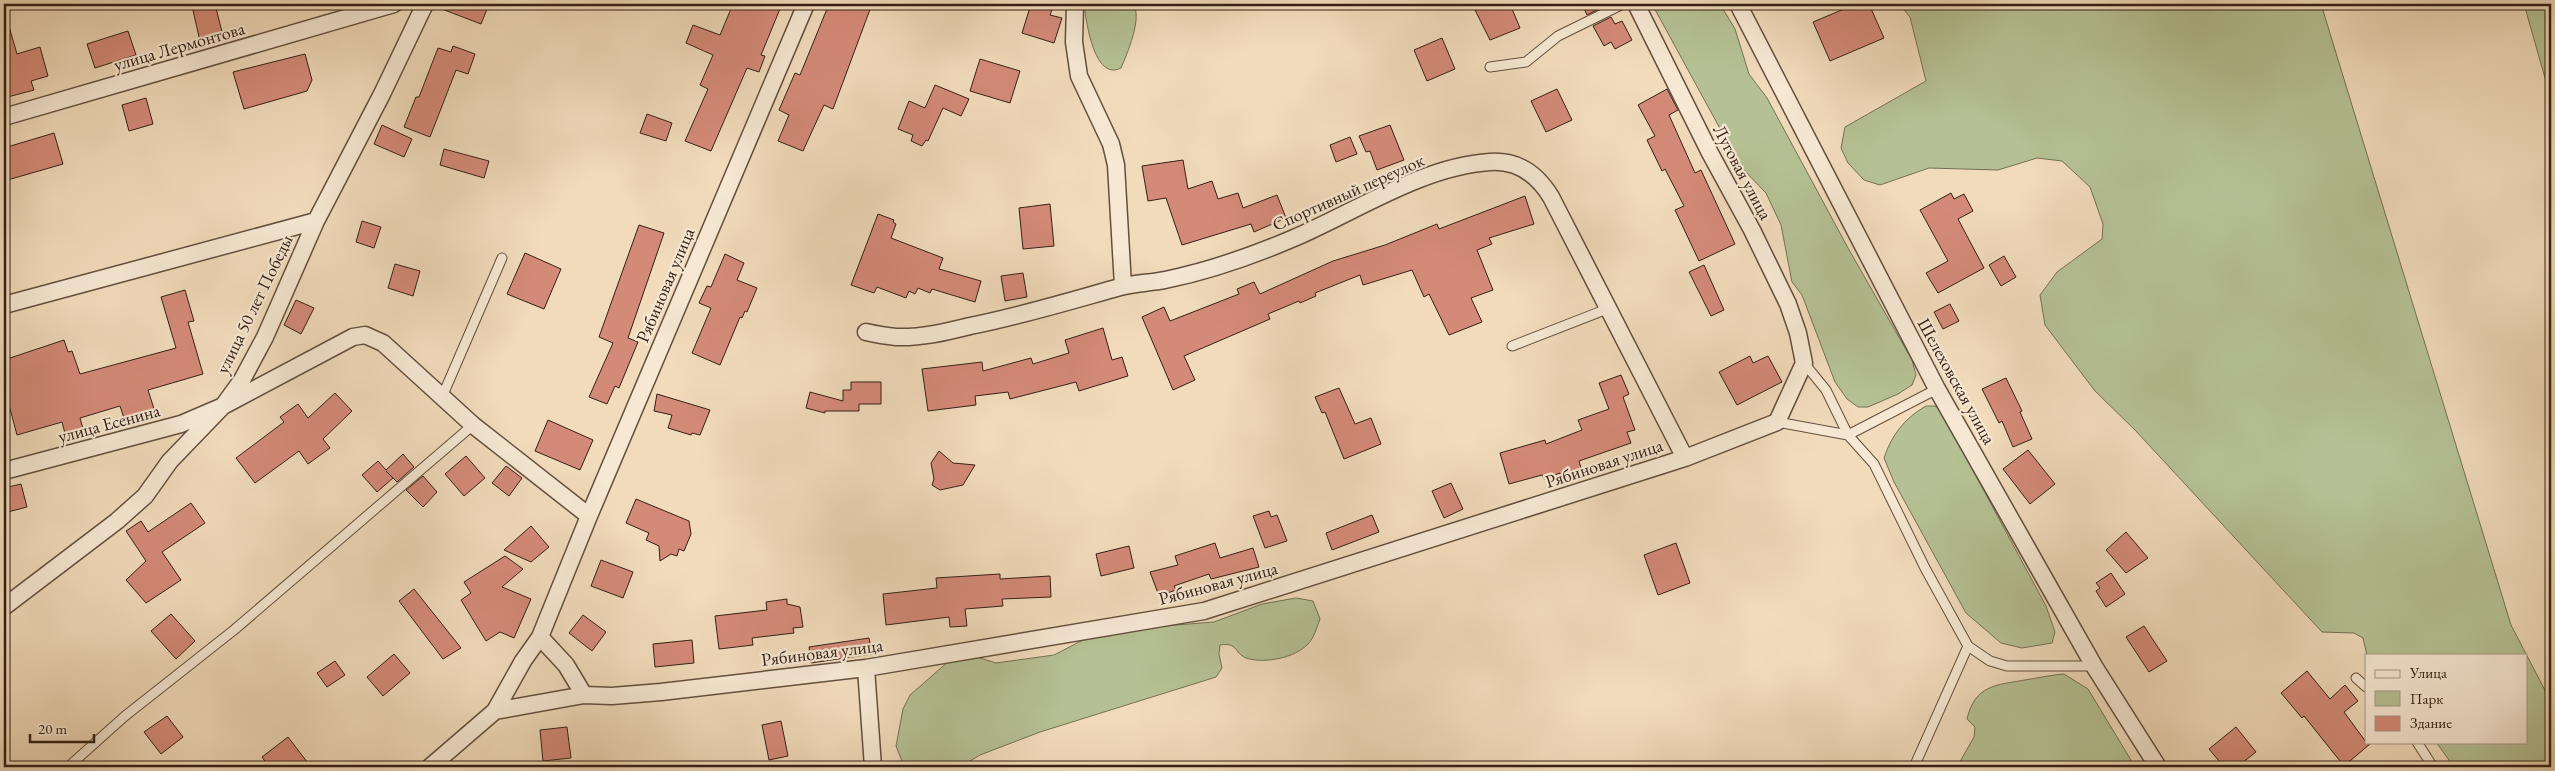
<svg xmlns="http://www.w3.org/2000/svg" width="2555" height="771" font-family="'EB Garamond',serif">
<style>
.green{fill:#b5c194;stroke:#747054}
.building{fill:#d48a79;stroke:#342014}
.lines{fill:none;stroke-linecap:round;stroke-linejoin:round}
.service-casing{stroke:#634f3e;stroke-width:11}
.minor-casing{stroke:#634f3e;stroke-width:19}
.service{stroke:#f6e8d3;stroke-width:9}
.minor{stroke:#f6e8d3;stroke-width:16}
.labels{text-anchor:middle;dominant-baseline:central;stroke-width:4.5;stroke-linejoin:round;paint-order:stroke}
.street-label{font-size:18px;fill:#342014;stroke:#f6e8d3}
</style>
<rect width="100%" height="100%" fill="#f1dbbb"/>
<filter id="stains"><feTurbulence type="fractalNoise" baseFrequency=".004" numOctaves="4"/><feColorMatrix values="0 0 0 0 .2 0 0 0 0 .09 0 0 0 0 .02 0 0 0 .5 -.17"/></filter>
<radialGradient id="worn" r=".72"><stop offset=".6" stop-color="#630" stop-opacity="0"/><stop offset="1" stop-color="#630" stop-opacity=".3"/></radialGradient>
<path class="green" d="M 1084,4 L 1133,4 C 1143,17 1127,54 1121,68 C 1094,82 1086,20 1084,4 Z
M 1652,4 L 1720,4 L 1735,29 L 1749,74 L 1767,98 L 1848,248 L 1912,360 L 1916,375 L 1912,385 L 1898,394 L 1868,407 L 1858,407 L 1847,399 L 1835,382 L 1802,295 L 1792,282 L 1781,225 L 1766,193 L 1741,167 Z
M 1899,4 L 2321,4 L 2511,625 L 2551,702 L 2551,767 L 2454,767 L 2436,742 L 2526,742 L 2526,655 L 2367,655 L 2363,638 L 2354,633 L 2322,632 L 2135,430 L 2095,391 L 2045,325 L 2040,295 L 2057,272 L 2102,239 L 2103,224 L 2090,187 L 2062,161 L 2037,158 L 1998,170 L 1929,168 L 1880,185 L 1864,180 L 1848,163 L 1841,148 L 1845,127 L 1926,81 L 1910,17 Z
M 2524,4 L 2551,4 L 2551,99 Z
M 1926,406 L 1935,406 L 1941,411 L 2046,606 L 2055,632 L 2052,643 L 2022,648 L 2001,643 L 1966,613 L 1894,482 L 1884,458 C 1892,434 1905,418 1926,406 Z
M 1296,598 L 1313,601 L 1320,619 C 1317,627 1314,638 1308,644 C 1295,658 1264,664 1246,658 C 1234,653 1238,642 1220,645 L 1219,654 L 1222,668 L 1216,677 L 1040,732 L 980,755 L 960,767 L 908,767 L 902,761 L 896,746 L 903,709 L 910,695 L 949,661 L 977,657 L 996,663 L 1054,655 L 1081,641 L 1112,630 L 1214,622 L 1262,604 Z
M 2064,674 L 2088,689 L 2131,760 L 2128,767 L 1957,767 L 1974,737 L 1975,727 L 1967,719 C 1975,685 1996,685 2025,680 C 2038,678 2050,675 2064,674 Z"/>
<path class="building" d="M 203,4 L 215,4 L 223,36 L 200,41 L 192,6 Z
M 435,4 L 489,4 L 481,24 L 434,6 Z
M 733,4 L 782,4 L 761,55 L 765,56 L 759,72 L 747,68 L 711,151 L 685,141 L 708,89 L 700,85 L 713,55 L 686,43 L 693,25 L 720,35 Z
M 829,4 L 872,4 L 833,109 L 824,105 L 803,151 L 778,141 L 789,115 L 779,110 L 795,73 L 800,75 Z
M 1031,4 L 1054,4 L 1050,15 L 1062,18 L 1054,43 L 1022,33 Z
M 1479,4 L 1510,4 L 1520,28 L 1490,40 L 1475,10 L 1480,8 Z
M 1582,4 L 1604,4 L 1605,6 L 1587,15 Z
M 1856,4 L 1869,4 L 1884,38 L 1830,61 L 1813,22 Z
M 1611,17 L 1615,24 L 1622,21 L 1632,40 L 1615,49 L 1611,42 L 1604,46 L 1593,26 Z
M 4,23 L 8,23 L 17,54 L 40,47 L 48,76 L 31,81 L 34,90 L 4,98 Z
M 128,31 L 136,55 L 95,68 L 87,44 Z
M 1442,38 L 1455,69 L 1427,81 L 1414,50 Z
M 453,46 L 475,54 L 468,74 L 456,70 L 430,137 L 404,127 L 416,97 L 419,97 L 438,48 L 451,52 Z
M 305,54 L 312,80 L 307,91 L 244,109 L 233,72 Z
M 980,59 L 1020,71 L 1010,103 L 970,91 Z
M 935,85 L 969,99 L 961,116 L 943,108 L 928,141 L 926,140 L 922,146 L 911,141 L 913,135 L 898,129 L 909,101 L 925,108 Z
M 1557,89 L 1572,120 L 1546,132 L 1531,101 Z
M 1667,89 L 1678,110 L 1669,115 L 1695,173 L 1701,170 L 1735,244 L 1699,261 L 1675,210 L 1684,206 L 1665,169 L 1662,171 L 1647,140 L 1655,136 L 1638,105 Z
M 146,98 L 153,124 L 129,131 L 122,105 Z
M 647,114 L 672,123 L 666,141 L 640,133 Z
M 382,125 L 412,139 L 404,157 L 374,144 Z
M 1390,125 L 1404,160 L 1377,170 L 1370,151 L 1366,152 L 1359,136 Z
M 54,133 L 63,164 L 4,181 L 4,148 Z
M 1350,137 L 1357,154 L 1336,162 L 1330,145 Z
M 444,149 L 489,161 L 484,178 L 440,165 Z
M 1183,160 L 1188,189 L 1212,181 L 1218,199 L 1238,193 L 1243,208 L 1277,195 L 1286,218 L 1254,232 L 1251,224 L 1182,245 L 1166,198 L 1148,201 L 1142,166 Z
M 1951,193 L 1954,199 L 1964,194 L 1973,211 L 1958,219 L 1984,268 L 1938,293 L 1926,273 L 1948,261 L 1920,210 Z
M 1525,196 L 1534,224 L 1489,238 L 1492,244 L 1477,250 L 1493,290 L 1471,298 L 1482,322 L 1449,335 L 1429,294 L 1424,297 L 1412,270 L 1363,285 L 1360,275 L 1315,293 L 1316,296 L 1300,303 L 1299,301 L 1268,314 L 1270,319 L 1184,356 L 1195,380 L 1173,390 L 1142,317 L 1164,307 L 1170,321 L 1239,294 L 1237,289 L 1254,282 L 1260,294 L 1333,261 L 1385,245 L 1437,224 L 1439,229 Z
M 1050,204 L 1054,246 L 1023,249 L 1019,208 Z
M 878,214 L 894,220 L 893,222 L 896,224 L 891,238 L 943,258 L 939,269 L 981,281 L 975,302 L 932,289 L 930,293 L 918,288 L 915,294 L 909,291 L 906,298 L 877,287 L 874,293 L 851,285 Z
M 362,221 L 381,227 L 374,248 L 356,242 Z
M 639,225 L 664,233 L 628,338 L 638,342 L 619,388 L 615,386 L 607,404 L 589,397 L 613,343 L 599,337 Z
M 525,253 L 561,269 L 544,309 L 507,294 Z
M 725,254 L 744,263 L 737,280 L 757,288 L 747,312 L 745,311 L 742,318 L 740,317 L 720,365 L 692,353 L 711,308 L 699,303 L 707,286 L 711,287 Z
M 2004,256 L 2016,277 L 2001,286 L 1989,265 Z
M 395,264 L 420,271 L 413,296 L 388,288 Z
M 1704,265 L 1724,310 L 1711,316 L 1689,272 Z
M 1023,273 L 1027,297 L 1005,301 L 1001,276 Z
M 185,290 L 194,321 L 188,322 L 203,374 L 148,390 L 155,412 L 125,421 L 120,406 L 80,418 L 84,432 L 66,437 L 62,422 L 17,435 L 4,386 L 4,360 L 64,340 L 68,352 L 72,351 L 80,374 L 176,348 L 161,297 Z
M 296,300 L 314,308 L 301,334 L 284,325 Z
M 1950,304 L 1959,321 L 1943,329 L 1934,312 Z
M 1103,328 L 1112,360 L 1122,357 L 1128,376 L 1079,391 L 1076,382 L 1010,399 L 1008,392 L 975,396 L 976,405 L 928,411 L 922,369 L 982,362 L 983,371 L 1031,358 L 1033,364 L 1069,353 L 1065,340 Z
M 1750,356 L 1753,363 L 1768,356 L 1782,382 L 1737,405 L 1719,372 Z
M 1621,375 L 1629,394 L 1623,397 L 1635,430 L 1627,432 L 1631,443 L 1579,461 L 1581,468 L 1560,475 L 1560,473 L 1544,479 L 1542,475 L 1509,484 L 1500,453 L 1545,440 L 1546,444 L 1582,430 L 1578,420 L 1609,409 L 1599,383 Z
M 2006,378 L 2022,411 L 2020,412 L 2032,439 L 2013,447 L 2002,421 L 1999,423 L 1982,389 Z
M 851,382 L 881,382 L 881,404 L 859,404 L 859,411 L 825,411 L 825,413 L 806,408 L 810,392 L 843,401 L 843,390 L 851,390 Z
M 1339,388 L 1355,424 L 1371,418 L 1381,444 L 1344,459 L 1325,412 L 1322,413 L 1315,397 Z
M 335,393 L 352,411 L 323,439 L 330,448 L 308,464 L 299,451 L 255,483 L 236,458 L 284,422 L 280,417 L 298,404 L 308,418 Z
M 657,394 L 710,410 L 700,435 L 692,433 L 691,435 L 668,428 L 672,415 L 654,411 Z
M 548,420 L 593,440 L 580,470 L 535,451 Z
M 2028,450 L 2055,484 L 2030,504 L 2003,469 Z
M 939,451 L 953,463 L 975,465 L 963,485 L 940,490 L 932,485 L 934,479 L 931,463 Z
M 403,454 L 414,467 L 397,482 L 386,471 L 393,478 L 377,492 L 362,475 L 378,461 L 386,470 Z
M 466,456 L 485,478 L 464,496 L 445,474 Z
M 506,466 L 522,478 L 509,496 L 492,483 Z
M 423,476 L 437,492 L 423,507 L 406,490 Z
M 1451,483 L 1463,509 L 1444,518 L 1432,491 Z
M 21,484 L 27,507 L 4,513 L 4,488 Z
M 636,499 L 689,521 L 691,534 L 684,551 L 679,549 L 677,556 L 671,554 L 660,561 L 659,546 L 646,540 L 649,533 L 626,523 Z
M 191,503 L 205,523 L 162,552 L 181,580 L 146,603 L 126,580 L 146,561 L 126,531 L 141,521 L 148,532 Z
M 1269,511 L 1271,517 L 1277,515 L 1287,541 L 1265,548 L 1253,516 Z
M 1372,515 L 1379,532 L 1332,550 L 1326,533 Z
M 531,526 L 549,547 L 531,562 L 504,550 Z
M 2126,532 L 2148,558 L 2126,573 L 2106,550 Z
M 1215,543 L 1220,558 L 1253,548 L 1259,567 L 1211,579 L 1209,574 L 1174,586 L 1176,590 L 1159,596 L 1150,572 L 1178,565 L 1175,556 Z
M 1676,543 L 1690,583 L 1658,595 L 1644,555 Z
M 1129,546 L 1134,568 L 1101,576 L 1096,554 Z
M 505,556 L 523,569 L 502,587 L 531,599 L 514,638 L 500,632 L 486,641 L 461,600 L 471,593 L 464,582 Z
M 601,560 L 633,572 L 623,598 L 591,586 Z
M 2111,573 L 2125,594 L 2106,607 L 2096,591 L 2100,588 L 2096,583 Z
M 1000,574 L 1000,579 L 1050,576 L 1051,597 L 1002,599 L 1003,606 L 965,609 L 967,626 L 950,627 L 949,617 L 886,625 L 883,594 L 937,588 L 936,578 Z
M 414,589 L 461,648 L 443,659 L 399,601 Z
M 787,599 L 787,604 L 800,607 L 803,627 L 793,628 L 794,633 L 752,638 L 753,645 L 719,649 L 715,616 L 767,610 L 766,602 Z
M 171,614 L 195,641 L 176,659 L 151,631 Z
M 583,615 L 606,632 L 592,651 L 569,633 Z
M 2144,626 L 2167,661 L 2149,672 L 2126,637 Z
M 869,638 L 872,654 L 811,663 L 809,647 Z
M 692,640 L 694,663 L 655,667 L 653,644 Z
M 394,654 L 410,673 L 383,696 L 367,677 Z
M 335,661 L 345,675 L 327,687 L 317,673 Z
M 2307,671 L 2330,699 L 2345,685 L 2358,701 L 2344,712 L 2366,742 L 2370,744 L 2344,766 L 2304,716 L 2302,718 L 2281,693 Z
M 167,716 L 183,737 L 161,754 L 144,732 Z
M 781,721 L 788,756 L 769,760 L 762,725 Z
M 567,727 L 571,758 L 543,761 L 540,730 Z
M 2236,727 L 2256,752 L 2237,767 L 2224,767 L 2209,749 Z
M 288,737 L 311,767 L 269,767 L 262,757 Z"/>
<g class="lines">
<g class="service-casing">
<path id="service" d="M 1490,67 L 1526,62 L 1558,36 L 1623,4
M 1512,346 L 1607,309
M 1804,363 L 1826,390 L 1848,435 L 1874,464 L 1925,568 L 1968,646 L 1990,661 L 2007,666 L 2094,666
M 442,397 L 502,258
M 1777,422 L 1848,435 L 1937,389
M 2356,678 L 2366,687
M 2417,742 L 2433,767
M 68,767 L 125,716 L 234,630 L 473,425
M 1914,767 L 1968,646"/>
</g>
<g class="minor-casing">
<path id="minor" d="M 1075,4 L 1074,42 L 1079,76 L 1111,144 L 1116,165 L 1123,286
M 1738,4 L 1937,389 L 2094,666 L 2158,767
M 4,117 L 394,4
M 4,305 L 316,221
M 866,332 C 875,334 886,336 896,337 C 921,338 946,332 970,326 C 1021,316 1070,301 1120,287 C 1134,283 1150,283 1165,280 C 1209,271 1252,256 1294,238 C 1355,212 1423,166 1490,162 C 1518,160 1537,174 1551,197 L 1685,458
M 4,471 L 181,424 L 223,406 L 353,337 L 365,335 L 383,343 L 473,425 L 589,516
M 4,607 L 117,521 L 145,496 L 170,461 L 223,406 L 242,380 L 265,337 L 316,221 L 382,94 L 425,4
M 540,637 L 566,665 L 584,695 L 495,711 L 523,661 L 540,637 L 589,516 L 806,4
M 866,668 L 873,767
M 584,695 L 612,696 L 661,692 L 866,668 L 1204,611 L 1685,458 L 1777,422 L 1804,363 L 1798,333 L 1788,304 L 1752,230 L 1710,153 L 1636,4
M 430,767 L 495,711"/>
</g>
<use href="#service" class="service"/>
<use href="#minor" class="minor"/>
</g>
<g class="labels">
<g class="street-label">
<text transform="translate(179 46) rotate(-16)">улица Лермонтова</text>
<text transform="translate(1743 172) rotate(62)">Луговая улица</text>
<text transform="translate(1348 192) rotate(-24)">Спортивный переулок</text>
<text transform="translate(665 285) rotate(-67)">Рябиновая улица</text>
<text transform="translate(254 304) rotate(-64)">улица 50 лет Победы</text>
<text transform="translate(1957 381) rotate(61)">Шелеховская улица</text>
<text transform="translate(109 423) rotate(-15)">улица Есенина</text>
<text transform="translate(1604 463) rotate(-18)">Рябиновая улица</text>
<text transform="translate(1218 583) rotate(-15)">Рябиновая улица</text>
<text transform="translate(822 652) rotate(-7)">Рябиновая улица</text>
</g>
</g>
<rect width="2555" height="771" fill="none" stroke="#f1dbbb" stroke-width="20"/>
<rect x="5" y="5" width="2545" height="761" fill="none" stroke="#342014" stroke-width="2.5"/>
<rect x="10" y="10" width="2535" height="751" fill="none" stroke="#342014"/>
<rect x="2365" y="654" width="162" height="90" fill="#f6e8d3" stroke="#a89887"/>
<rect x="2375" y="670" width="25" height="8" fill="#f6e8d3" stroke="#a89887"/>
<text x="2410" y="678" font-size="15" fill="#342014">Улица</text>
<rect x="2375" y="691" width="25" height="15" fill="#b5c194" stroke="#a89887"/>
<text x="2410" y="704" font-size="15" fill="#342014">Парк</text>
<rect x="2375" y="716" width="25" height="15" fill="#d48a79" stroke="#a89887"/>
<text x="2410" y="728" font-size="15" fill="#342014">Здание</text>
<path d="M30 734v8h64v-8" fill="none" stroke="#342014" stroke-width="2.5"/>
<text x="38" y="734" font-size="15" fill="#342014" stroke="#f6e8d3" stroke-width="4" paint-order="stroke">20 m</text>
<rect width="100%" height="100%" filter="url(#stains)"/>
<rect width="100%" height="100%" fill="url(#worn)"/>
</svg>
